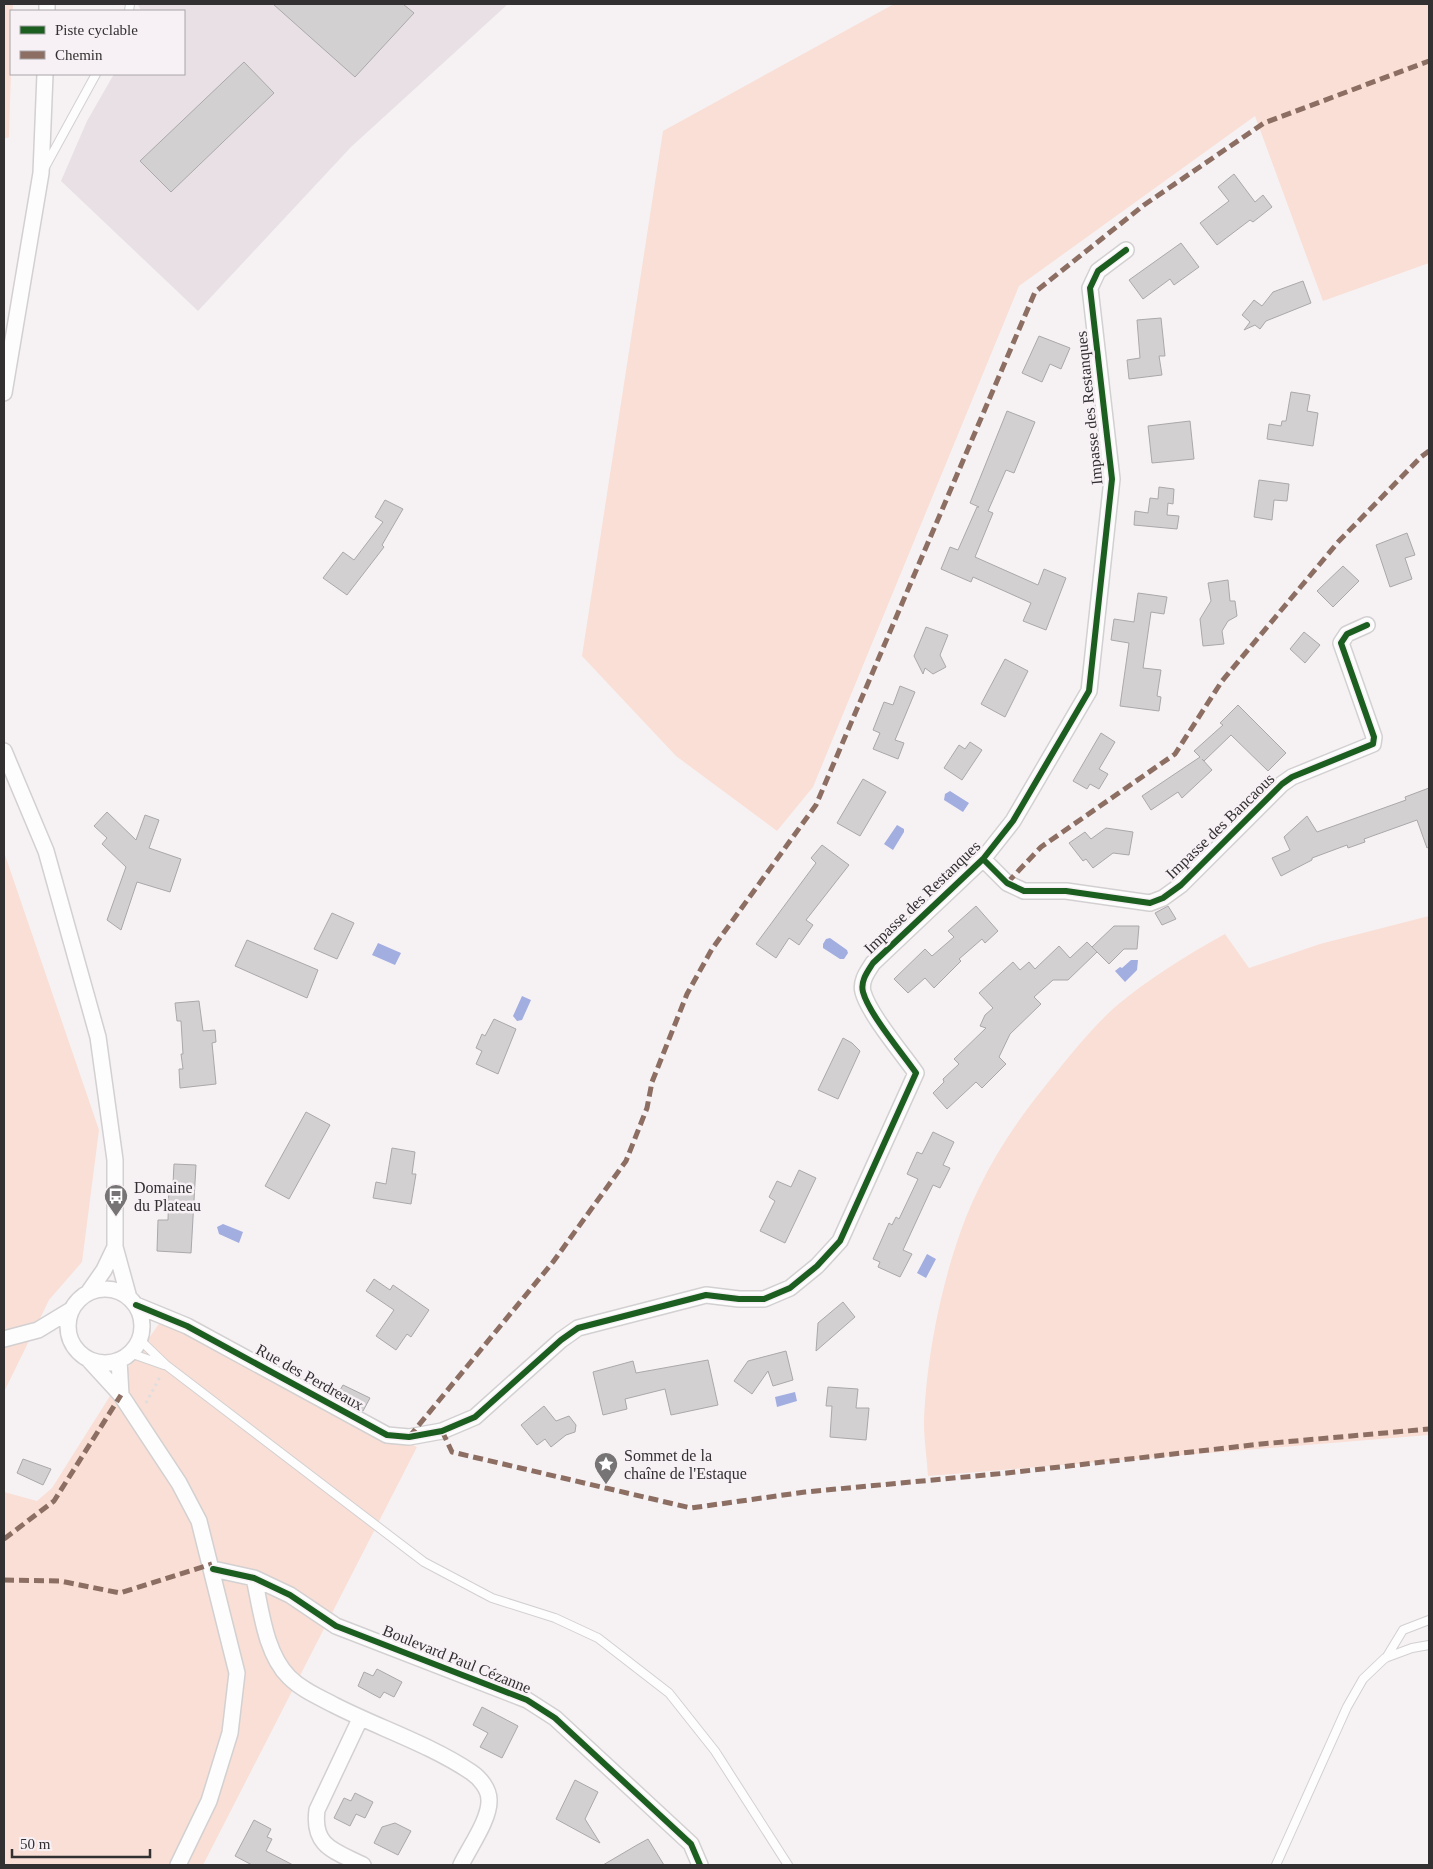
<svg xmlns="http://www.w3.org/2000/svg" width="1433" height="1869" font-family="Georgia,serif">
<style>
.built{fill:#e8e0e5}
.green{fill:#f9dfd5}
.water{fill:#a2ade0}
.building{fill:#d2d0d1;stroke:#aaa8aa}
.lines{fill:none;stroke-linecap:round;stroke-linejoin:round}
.lane-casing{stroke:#d3d0d1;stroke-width:10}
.street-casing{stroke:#d3d0d1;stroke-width:18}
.path{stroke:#dfdedf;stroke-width:3;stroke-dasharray:2.5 4;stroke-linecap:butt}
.lane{stroke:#fefdfd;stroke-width:8}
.street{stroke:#fefdfd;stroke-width:15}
.quiet{stroke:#8d6e63;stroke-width:5;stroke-dasharray:10 5;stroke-linecap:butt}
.cycleway-casing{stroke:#f7f1f5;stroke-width:9}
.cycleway{stroke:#1b5e20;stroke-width:6}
.labels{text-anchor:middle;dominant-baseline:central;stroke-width:5;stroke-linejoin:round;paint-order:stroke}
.street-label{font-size:16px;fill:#323031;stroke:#f7f1f5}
.poi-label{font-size:16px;fill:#323031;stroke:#f7f1f5;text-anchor:start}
</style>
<rect width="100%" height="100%" fill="#f6f2f4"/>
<path class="built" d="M 138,4 L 508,4 L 351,147 L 198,311 L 61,181 L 87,121 L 114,74 L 184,74 L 184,11 L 141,11 Z"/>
<path class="green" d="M 4,4 L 13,4 L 9,137 L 4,139 Z
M 894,4 L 1429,4 L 1429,263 L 1323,301 L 1255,116 L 1019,286 L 813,787 L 777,831 L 676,756 L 582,656 L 663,131 Z
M 4,852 L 99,1130 L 82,1262 L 49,1300 L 4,1392 Z
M 1429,916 L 1429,1435 L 928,1476 C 927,1458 924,1440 924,1423 C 926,1351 947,1252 979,1188 C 1000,1144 1028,1106 1059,1069 C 1076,1048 1095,1025 1115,1007 C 1148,979 1187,955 1225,934 L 1249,968 L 1320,944 Z
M 161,1321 L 417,1447 L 203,1865 L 4,1865 L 4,1492 L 37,1501 L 52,1488 L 127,1369 Z"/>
<path class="water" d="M 950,791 L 969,803 L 963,812 L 944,800 L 945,794 Z
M 897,825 L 904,829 L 904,832 L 893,850 L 884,844 Z
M 830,938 L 847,950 L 848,953 L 844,959 L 840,959 L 823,948 L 823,944 L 826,939 Z
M 378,943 L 401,953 L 395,965 L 372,955 Z
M 1131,960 L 1138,960 L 1137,970 L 1125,982 L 1115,971 L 1120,967 L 1122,968 Z
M 522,996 L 531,1000 L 522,1020 L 517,1021 L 513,1016 Z
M 223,1224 L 243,1232 L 239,1243 L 219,1234 L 217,1227 Z
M 927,1254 L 936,1259 L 926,1278 L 917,1273 Z
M 795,1392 L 797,1401 L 777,1407 L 775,1397 Z"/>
<path class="building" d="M 273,4 L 403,4 L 414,13 L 355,77 Z
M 244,62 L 274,93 L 171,192 L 140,161 Z
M 1234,174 L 1255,202 L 1263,195 L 1272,207 L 1253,222 L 1250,220 L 1217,245 L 1200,223 L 1229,201 L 1218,187 Z
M 1181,243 L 1199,267 L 1174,285 L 1170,279 L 1143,299 L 1129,280 Z
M 1303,281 L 1311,303 L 1266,321 L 1260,329 L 1255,325 L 1244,330 L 1250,322 L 1242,315 L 1254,300 L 1262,306 L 1273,292 Z
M 1161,318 L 1165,356 L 1159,356 L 1162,375 L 1129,379 L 1127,360 L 1140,358 L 1137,320 Z
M 1039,336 L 1070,348 L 1061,369 L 1050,364 L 1042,382 L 1022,373 Z
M 1291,392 L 1310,395 L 1307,411 L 1318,413 L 1313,446 L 1267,439 L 1269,424 L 1281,426 L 1282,421 L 1286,421 Z
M 1007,411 L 1035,422 L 1014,473 L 1006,470 L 988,511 L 993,513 L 975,557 L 1038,585 L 1044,569 L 1066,578 L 1046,630 L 1023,621 L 1031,603 L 973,577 L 971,582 L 941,569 L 950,547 L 958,550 L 977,507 L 979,507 L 970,503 Z
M 1190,421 L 1194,459 L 1152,463 L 1148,426 Z
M 1259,480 L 1289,484 L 1287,501 L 1274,500 L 1272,520 L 1254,517 Z
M 1159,487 L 1174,489 L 1173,504 L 1168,503 L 1167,515 L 1179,516 L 1177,529 L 1134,525 L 1135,511 L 1148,513 L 1150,498 L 1158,499 Z
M 385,500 L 403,509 L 382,545 L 384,547 L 347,595 L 323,578 L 343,552 L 354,560 L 383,522 L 375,517 Z
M 1407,533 L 1415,555 L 1405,558 L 1412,579 L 1390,587 L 1376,545 Z
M 1343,566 L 1359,581 L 1333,607 L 1317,591 Z
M 1228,580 L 1230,601 L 1235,601 L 1237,616 L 1228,621 L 1222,631 L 1224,644 L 1203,646 L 1200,619 L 1211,601 L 1208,583 Z
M 1138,593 L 1167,597 L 1164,614 L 1151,612 L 1143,668 L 1161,670 L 1157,696 L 1161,697 L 1159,711 L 1120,706 L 1129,643 L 1111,640 L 1114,619 L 1134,622 Z
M 926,627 L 948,635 L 940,655 L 946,667 L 933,674 L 925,668 L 923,674 L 914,656 Z
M 1304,632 L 1320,645 L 1305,663 L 1290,649 Z
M 1005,659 L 1028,671 L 1005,717 L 981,704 Z
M 900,686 L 915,692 L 895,740 L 904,743 L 898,759 L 873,749 L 880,733 L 873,730 L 884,702 L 893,705 Z
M 1238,705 L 1286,753 L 1268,771 L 1231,735 L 1204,761 L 1202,759 L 1212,770 L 1182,798 L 1178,792 L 1151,810 L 1142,796 L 1200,757 L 1194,751 L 1223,725 L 1220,723 Z
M 1101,733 L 1115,742 L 1099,769 L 1108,774 L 1099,789 L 1090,784 L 1087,789 L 1073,781 Z
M 970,742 L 982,750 L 962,780 L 944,768 L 959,745 L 965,749 Z
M 863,779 L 886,792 L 860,836 L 837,823 Z
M 1429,788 L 1429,847 L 1427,848 L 1417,820 L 1364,839 L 1365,842 L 1348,848 L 1347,845 L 1312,858 L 1312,860 L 1281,876 L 1272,858 L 1290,850 L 1284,837 L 1307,816 L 1317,832 L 1406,800 L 1405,797 Z
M 107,812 L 136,840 L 145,815 L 159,820 L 149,848 L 181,859 L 170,892 L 137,882 L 121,930 L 107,920 L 126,867 L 102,844 L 107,838 L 94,826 Z
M 1106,828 L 1133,832 L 1129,855 L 1113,853 L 1093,868 L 1086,859 L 1083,861 L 1069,843 L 1085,832 L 1091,839 Z
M 822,845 L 849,865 L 806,920 L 813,925 L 799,945 L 789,938 L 776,958 L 756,944 L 816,863 L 811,858 Z
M 976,906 L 998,931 L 985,943 L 982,939 L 959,959 L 961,961 L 934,988 L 925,978 L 908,993 L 894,979 L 925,949 L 932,956 L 954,937 L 948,931 Z
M 1168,906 L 1176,919 L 1162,925 L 1155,913 Z
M 332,913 L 354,923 L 337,959 L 314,949 Z
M 1114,926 L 1139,926 L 1137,949 L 1124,949 L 1109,964 L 1092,947 Z
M 247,940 L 318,970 L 307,998 L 235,966 Z
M 1087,942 L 1097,952 L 1068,980 L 1053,980 L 1034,997 L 1041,1004 L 1010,1034 L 999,1057 L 1006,1064 L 982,1088 L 976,1082 L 947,1109 L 933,1093 L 944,1082 L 943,1079 L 959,1064 L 954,1059 L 986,1028 L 980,1026 L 985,1015 L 993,1008 L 979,993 L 1013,962 L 1020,970 L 1029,962 L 1035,969 L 1059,946 L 1070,958 Z
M 199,1001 L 203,1031 L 215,1030 L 216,1042 L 212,1043 L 216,1084 L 180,1088 L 179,1069 L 183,1069 L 181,1054 L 183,1054 L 181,1021 L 177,1021 L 175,1003 Z
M 494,1019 L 516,1029 L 498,1074 L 476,1064 L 482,1051 L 476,1048 L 482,1034 L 485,1036 Z
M 843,1038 L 852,1043 L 860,1051 L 838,1099 L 818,1090 Z
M 306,1112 L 330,1125 L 289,1199 L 265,1186 Z
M 933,1132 L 954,1142 L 943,1165 L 950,1168 L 940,1188 L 933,1185 L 903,1250 L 912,1254 L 900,1277 L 878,1267 L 880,1262 L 873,1259 L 889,1223 L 892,1225 L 896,1217 L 899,1219 L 918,1179 L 907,1174 L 917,1152 L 922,1154 Z
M 392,1148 L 415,1152 L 412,1174 L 416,1174 L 411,1204 L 373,1198 L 376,1182 L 386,1184 Z
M 174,1164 L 196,1165 L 191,1253 L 157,1251 L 158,1220 L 168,1220 L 169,1184 L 173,1184 Z
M 799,1170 L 816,1178 L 785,1243 L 760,1231 L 775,1201 L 769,1197 L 777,1181 L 791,1187 Z
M 374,1279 L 390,1290 L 393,1285 L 429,1310 L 411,1337 L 407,1334 L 396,1350 L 376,1336 L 394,1310 L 366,1291 Z
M 843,1302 L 855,1317 L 816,1351 L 818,1323 Z
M 786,1351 L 793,1380 L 773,1386 L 768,1371 L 752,1394 L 734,1381 L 748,1361 Z
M 708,1360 L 718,1405 L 671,1415 L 665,1389 L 625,1399 L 627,1409 L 603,1415 L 593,1372 L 633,1361 L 636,1373 Z
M 343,1385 L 370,1398 L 363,1411 L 336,1397 Z
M 828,1387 L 858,1389 L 856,1408 L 869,1408 L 866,1440 L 830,1437 L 832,1406 L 826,1406 Z
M 544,1406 L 556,1421 L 569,1416 L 576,1425 L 575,1432 L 566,1435 L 551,1447 L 545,1439 L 537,1445 L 521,1425 Z
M 23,1459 L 51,1469 L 43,1485 L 17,1473 Z
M 377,1669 L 402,1682 L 394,1697 L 384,1692 L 380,1698 L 358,1686 L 364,1672 L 373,1676 Z
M 482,1707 L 518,1726 L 502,1758 L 480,1747 L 488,1733 L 473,1725 Z
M 575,1780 L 598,1792 L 585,1819 L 600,1843 L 556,1819 Z
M 355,1793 L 373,1802 L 365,1818 L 356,1814 L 350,1826 L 334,1818 L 344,1798 L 351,1801 Z
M 254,1820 L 271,1829 L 267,1837 L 272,1839 L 266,1851 L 293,1865 L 252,1865 L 235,1856 Z
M 395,1823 L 411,1831 L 398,1855 L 374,1843 L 382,1827 Z
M 648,1839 L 664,1865 L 603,1865 L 637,1845 Z"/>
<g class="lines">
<g class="lane-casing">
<path id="lane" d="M 129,11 L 130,4
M 45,167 L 96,74
M 139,1339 L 166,1365 L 424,1562 L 492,1598 L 555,1618 L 598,1638 L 669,1693 L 715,1751 L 788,1865
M 130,1353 L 164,1365
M 1386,1658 L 1403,1630 L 1429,1620
M 1276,1865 L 1347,1707 L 1363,1679 L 1385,1658 L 1412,1648 L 1429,1645"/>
</g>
<g class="street-casing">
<path id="street" d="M 47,11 L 47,4
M 4,393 L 41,173 L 45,74
M 4,751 L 46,851 L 98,1037 L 115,1160 L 115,1247 L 129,1298
M 983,859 L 1007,883 L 1024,891 L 1066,891 L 1150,903 L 1163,898 L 1181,885 L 1282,784 L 1292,777 L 1373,744 L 1374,737 L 1341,643 L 1347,634 L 1367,625
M68 1326a37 37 0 1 1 74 0a37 37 0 1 1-74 0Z
M 88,1293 L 104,1270 L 115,1247
M 136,1305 L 187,1326 L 387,1435 L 409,1437 L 442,1431 L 475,1417 L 561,1340 L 578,1328 L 706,1295 L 739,1299 L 764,1299 L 790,1288 L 817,1266 L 840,1241 L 916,1073 C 902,1053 869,1014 863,992 C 860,981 868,971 873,963 L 983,859 L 1013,821 L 1089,691 L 1112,479 L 1090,288 L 1098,271 L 1126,250
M 4,1339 L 38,1330 L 71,1310
M 88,1359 L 121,1395 L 179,1483 L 199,1521 L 237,1673 L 230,1733 L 209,1801 L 178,1865
M 119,1360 L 121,1395
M 213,1569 L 254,1578 L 290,1595 L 336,1626 L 527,1700 L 555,1718 L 691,1844 L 700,1865
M 254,1578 C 261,1609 265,1653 289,1677 C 302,1690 319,1697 334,1705 C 379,1728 429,1744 471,1772 C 480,1778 489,1789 489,1800 C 490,1819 469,1848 461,1865
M 360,1719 L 317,1810 C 312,1847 335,1851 363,1865"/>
</g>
<path class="path" d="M 146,1403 L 161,1375"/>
<use href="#lane" class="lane"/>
<use href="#street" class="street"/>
<path class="quiet" d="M 1007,883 L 1041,847 L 1175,754 L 1222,681 L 1339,541 L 1421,457 L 1429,451
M 442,1431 L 452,1452 L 691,1508 L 805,1492 L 1007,1473 L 1261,1444 L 1429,1429
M 409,1437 L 553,1262 L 626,1161 L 647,1108 L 652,1082 L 687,994 L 712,949 L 816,805 L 1035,292 L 1144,205 L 1264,123 L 1429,61
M 4,1539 L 54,1501 L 121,1395
M 4,1580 L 60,1581 L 120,1593 L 212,1564"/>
<g class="cycleway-casing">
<path id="cycleway" d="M 983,859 L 1007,883 L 1024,891 L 1066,891 L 1150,903 L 1163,898 L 1181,885 L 1282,784 L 1292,777 L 1373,744 L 1374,737 L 1341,643 L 1347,634 L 1367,625
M 136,1305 L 187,1326 L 387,1435 L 409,1437 L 442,1431 L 475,1417 L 561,1340 L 578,1328 L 706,1295 L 739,1299 L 764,1299 L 790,1288 L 817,1266 L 840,1241 L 916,1073 C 902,1053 869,1014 863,992 C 860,981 868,971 873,963 L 983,859 L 1013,821 L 1089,691 L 1112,479 L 1090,288 L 1098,271 L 1126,250
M 213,1569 L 254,1578 L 290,1595 L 336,1626 L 527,1700 L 555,1718 L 691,1844 L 700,1865"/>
</g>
<use href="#cycleway" class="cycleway"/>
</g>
<defs>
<g id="bus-pin" transform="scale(1.25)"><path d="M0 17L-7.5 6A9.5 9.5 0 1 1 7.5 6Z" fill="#777475" stroke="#f7f1f5"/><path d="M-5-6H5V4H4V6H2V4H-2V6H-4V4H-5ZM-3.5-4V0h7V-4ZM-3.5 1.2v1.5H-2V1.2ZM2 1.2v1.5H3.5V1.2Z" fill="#fff"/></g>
<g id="sight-pin" transform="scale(1.25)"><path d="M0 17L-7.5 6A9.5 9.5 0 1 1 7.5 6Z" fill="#777475" stroke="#f7f1f5"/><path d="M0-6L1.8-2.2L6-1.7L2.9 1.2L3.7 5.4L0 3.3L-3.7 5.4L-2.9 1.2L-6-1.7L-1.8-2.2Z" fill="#fff"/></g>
</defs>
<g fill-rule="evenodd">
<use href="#bus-pin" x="116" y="1196"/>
<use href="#sight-pin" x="606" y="1464"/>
</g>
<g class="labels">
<g class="street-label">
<text transform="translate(1089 408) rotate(-96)">Impasse des Restanques</text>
<text transform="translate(1220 826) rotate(-44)">Impasse des Bancaous</text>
<text transform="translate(922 897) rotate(-44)">Impasse des Restanques</text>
<text transform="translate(310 1377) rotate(29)">Rue des Perdreaux</text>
<text transform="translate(457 1659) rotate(22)">Boulevard Paul Cézanne</text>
</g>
<g class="poi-label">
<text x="134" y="1187">Domaine<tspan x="134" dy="18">du Plateau</tspan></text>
<text x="624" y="1455">Sommet de la<tspan x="624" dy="18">chaîne de l'Estaque</tspan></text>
</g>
</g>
<rect width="1433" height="1869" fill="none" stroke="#323031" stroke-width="10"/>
<rect x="10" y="10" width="175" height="65" fill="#f7f1f5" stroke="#a8a4a7"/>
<rect x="20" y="26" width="25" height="8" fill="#1b5e20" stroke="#a8a4a7"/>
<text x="55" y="35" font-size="15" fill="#323031">Piste cyclable</text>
<rect x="20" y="51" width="25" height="8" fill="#8d6e63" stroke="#a8a4a7"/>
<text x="55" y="60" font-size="15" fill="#323031">Chemin</text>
<path d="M12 1849v8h138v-8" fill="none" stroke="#323031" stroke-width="2.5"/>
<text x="20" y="1849" font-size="15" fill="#323031" stroke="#f7f1f5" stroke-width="4" paint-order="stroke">50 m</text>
</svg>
